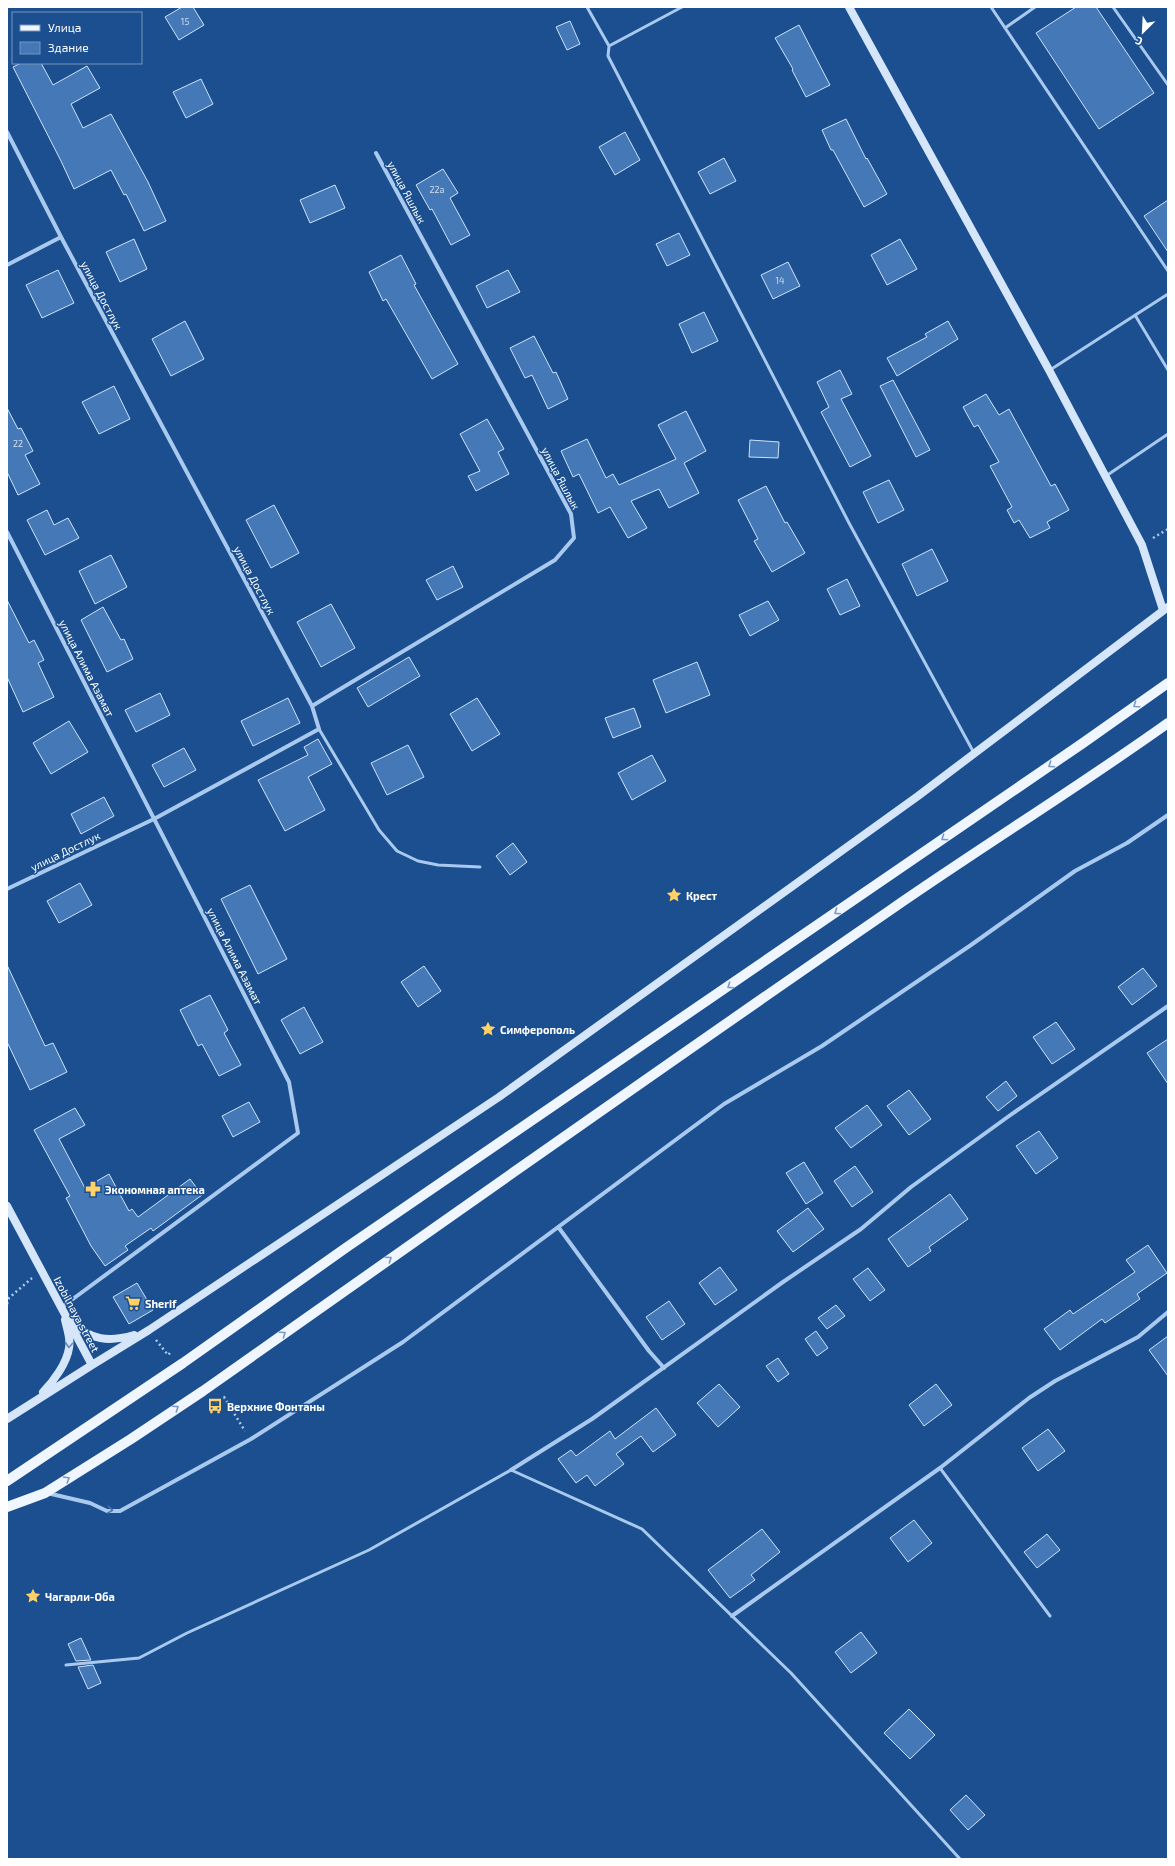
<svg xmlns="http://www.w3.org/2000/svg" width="1175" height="1866" font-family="'Exo 2',sans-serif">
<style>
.building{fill:#4478b7;stroke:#cfe3fa}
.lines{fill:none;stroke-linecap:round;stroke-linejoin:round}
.path{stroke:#a9c9ee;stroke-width:2.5;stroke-dasharray:2 3;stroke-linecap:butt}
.lane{stroke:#a9c9ee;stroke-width:3}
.street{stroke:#a9c9ee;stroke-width:4}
.secondary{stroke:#d6e6fa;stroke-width:8}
.primary{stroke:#f0f6ff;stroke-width:10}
.oneway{stroke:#7b9ac1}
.oneway2{stroke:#668bba}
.oneway3{stroke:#4674ac}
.labels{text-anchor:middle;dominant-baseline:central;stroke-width:3;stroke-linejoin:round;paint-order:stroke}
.number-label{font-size:9px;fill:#d0dded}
.street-label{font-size:11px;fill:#fff;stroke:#1b4f8f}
.poi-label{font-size:11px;font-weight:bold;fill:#fff;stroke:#1b4f8f;text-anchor:start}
</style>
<rect width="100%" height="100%" fill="#1b4f8f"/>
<path class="building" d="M 182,7 L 193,7 L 204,25 L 179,40 L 165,17 Z
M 1076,7 L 1096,7 L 1154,93 L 1099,129 L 1036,33 Z
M 570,21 L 580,44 L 567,50 L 556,27 Z
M 799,25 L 830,85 L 806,97 L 792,70 L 793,69 L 775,38 Z
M 21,63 L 41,63 L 53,85 L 87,66 L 100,88 L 71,104 L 83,128 L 111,114 L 148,182 L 166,221 L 144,231 L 126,194 L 124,195 L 111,170 L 74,189 L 61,161 L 13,67 Z
M 201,79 L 213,104 L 186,118 L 173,92 Z
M 846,119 L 866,159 L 867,158 L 887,194 L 864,207 L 833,150 L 831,150 L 822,130 Z
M 625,132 L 640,160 L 615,175 L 599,147 Z
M 724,158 L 736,181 L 710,194 L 698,172 Z
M 443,169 L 458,193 L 450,198 L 470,235 L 451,245 L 432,209 L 430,210 L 416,185 Z
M 335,185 L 345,208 L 310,223 L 300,200 Z
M 1168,200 L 1168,252 L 1144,216 Z
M 679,233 L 690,255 L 667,266 L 656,244 Z
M 134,239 L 147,269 L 120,282 L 106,252 Z
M 900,239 L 917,269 L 887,285 L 871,255 Z
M 401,255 L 416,284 L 414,285 L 458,364 L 432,379 L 386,299 L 383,301 L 369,272 Z
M 788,262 L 800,286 L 773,299 L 761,275 Z
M 58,270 L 74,303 L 42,318 L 26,285 Z
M 508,270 L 520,292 L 487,308 L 476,286 Z
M 704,312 L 718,341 L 692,353 L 679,324 Z
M 185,321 L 204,359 L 171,376 L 152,339 Z
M 948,321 L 958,339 L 897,376 L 887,358 L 927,337 L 925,334 Z
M 534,336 L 553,373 L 556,372 L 568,399 L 548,409 L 532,375 L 525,378 L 510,348 Z
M 840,370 L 852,394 L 841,399 L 871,456 L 850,467 L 821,412 L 829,407 L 817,382 Z
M 893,380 L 930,450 L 916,457 L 880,386 Z
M 114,386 L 130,419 L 99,434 L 82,402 Z
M 986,394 L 999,415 L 1009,409 L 1051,486 L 1055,484 L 1069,510 L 1047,522 L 1050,528 L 1030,538 L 1019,520 L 1014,523 L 1007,510 L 1012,507 L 990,466 L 999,462 L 978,425 L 974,427 L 963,407 Z
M 7,408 L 18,429 L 21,428 L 33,451 L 25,455 L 40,484 L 18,495 L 7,472 Z
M 686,411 L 706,451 L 684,463 L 699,493 L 669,508 L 659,489 L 631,501 L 647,528 L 628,538 L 610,507 L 598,513 L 579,474 L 573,477 L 561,451 L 587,439 L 606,478 L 613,474 L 619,485 L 676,459 L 658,425 Z
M 487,419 L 504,449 L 498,452 L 509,474 L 476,491 L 468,476 L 480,471 L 460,434 Z
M 750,440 L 779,442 L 778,458 L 749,457 Z
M 889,480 L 904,510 L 878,523 L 863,492 Z
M 766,486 L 785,523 L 787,522 L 805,553 L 772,572 L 754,541 L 758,539 L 738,500 Z
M 274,505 L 299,553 L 271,568 L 246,520 Z
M 47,510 L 54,525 L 68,518 L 79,538 L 45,555 L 27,520 Z
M 932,549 L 948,581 L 917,596 L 902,564 Z
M 111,555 L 127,587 L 95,604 L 79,571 Z
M 453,566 L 463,587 L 437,600 L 426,580 Z
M 847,579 L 860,606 L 840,615 L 827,589 Z
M 7,600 L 29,643 L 34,640 L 44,660 L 38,663 L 54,697 L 23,712 L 7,677 Z
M 768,601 L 779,620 L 750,636 L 739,615 Z
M 331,604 L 355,648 L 321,667 L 297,622 Z
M 103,607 L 121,640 L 124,639 L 133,659 L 107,672 L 81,620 Z
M 409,657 L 420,676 L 368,707 L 357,688 Z
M 697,662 L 710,695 L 666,713 L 653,680 Z
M 160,693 L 170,715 L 136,732 L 125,710 Z
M 288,698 L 300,723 L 253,746 L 241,721 Z
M 477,698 L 500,734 L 472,751 L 450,714 Z
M 634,708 L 641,727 L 613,738 L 605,718 Z
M 69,721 L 88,752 L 51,774 L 33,743 Z
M 318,739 L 332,764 L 308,777 L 325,810 L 285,831 L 258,780 L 308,755 L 304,747 Z
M 408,745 L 424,777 L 387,795 L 371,763 Z
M 184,748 L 196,770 L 164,787 L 152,765 Z
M 652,755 L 666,781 L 632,800 L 618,773 Z
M 104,797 L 114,816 L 81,834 L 71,814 Z
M 513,843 L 527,862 L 510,875 L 496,856 Z
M 80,883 L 92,905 L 59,923 L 47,901 Z
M 250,885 L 287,959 L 258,974 L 221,899 Z
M 7,965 L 45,1046 L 53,1043 L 67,1072 L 30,1090 L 7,1042 Z
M 424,966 L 441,991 L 418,1007 L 401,982 Z
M 1143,968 L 1157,986 L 1132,1005 L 1118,987 Z
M 210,995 L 228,1030 L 224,1033 L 241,1065 L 219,1076 L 202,1044 L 198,1046 L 180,1010 Z
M 304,1007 L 323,1042 L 300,1054 L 281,1020 Z
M 1056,1022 L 1075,1049 L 1052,1064 L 1033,1037 Z
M 1168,1039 L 1168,1084 L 1147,1053 Z
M 1006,1081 L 1017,1096 L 998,1111 L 986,1097 Z
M 909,1090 L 931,1119 L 909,1135 L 887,1106 Z
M 249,1102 L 260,1122 L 233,1137 L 222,1116 Z
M 867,1105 L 882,1125 L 851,1148 L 835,1128 Z
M 75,1108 L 85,1125 L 59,1139 L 85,1188 L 109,1174 L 129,1211 L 132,1209 L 138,1217 L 190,1179 L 202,1195 L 153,1231 L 151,1228 L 125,1246 L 128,1250 L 105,1266 L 91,1246 L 66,1198 L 70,1196 L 34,1130 Z
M 1039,1131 L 1058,1158 L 1036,1174 L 1016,1146 Z
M 804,1162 L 823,1193 L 806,1204 L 786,1173 Z
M 855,1166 L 873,1192 L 852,1207 L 834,1181 Z
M 950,1194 L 968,1219 L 929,1247 L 931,1251 L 908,1267 L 888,1239 Z
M 808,1208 L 824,1229 L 793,1252 L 777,1231 Z
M 1148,1245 L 1167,1273 L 1137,1294 L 1140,1299 L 1105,1323 L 1102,1319 L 1060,1350 L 1044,1329 L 1070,1310 L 1073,1314 L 1135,1272 L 1126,1260 Z
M 720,1267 L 737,1290 L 715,1305 L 699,1283 Z
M 868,1268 L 885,1290 L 870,1301 L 853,1279 Z
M 137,1283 L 153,1310 L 129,1324 L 113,1297 Z
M 669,1301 L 685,1324 L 662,1340 L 646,1317 Z
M 836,1305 L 845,1316 L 827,1329 L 818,1318 Z
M 816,1331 L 828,1348 L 817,1356 L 805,1339 Z
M 1168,1336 L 1168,1376 L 1149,1350 Z
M 778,1358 L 789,1374 L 778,1382 L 766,1366 Z
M 719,1384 L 740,1407 L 718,1427 L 697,1403 Z
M 936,1384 L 952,1405 L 924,1426 L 909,1405 Z
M 656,1408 L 676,1435 L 653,1452 L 641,1436 L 616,1454 L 624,1464 L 595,1486 L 587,1475 L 576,1483 L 558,1459 L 571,1450 L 576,1456 L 610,1431 L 615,1439 Z
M 1048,1429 L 1065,1451 L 1038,1471 L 1022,1448 Z
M 914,1520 L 932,1543 L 908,1562 L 890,1538 Z
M 762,1529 L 780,1552 L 751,1575 L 755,1580 L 730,1598 L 708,1570 Z
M 1047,1534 L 1060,1550 L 1037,1568 L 1024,1552 Z
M 861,1632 L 877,1653 L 851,1673 L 835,1652 Z
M 81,1638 L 91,1660 L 76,1661 L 68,1644 Z
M 93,1665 L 101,1683 L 88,1689 L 78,1667 Z
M 909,1709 L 935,1735 L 910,1759 L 884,1733 Z
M 966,1795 L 985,1815 L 968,1830 L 950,1810 Z"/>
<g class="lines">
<path class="path" d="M 1153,538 L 1168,529
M 7,1304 L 9,1298 L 32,1278
M 156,1340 L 168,1355 L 170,1353
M 211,1405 L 224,1397 L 245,1431"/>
<path class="lane" d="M 587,7 L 609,46
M 682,7 L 609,46 L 608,56 L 849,523 L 974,753
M 991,7 L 1168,271
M 1113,7 L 1168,85
M 1005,28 L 1035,7
M 1135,315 L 1168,370
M 1050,370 L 1168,294
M 1106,476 L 1168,434
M 319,729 L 379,830 L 397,851 L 418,861 L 438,865 L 480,867
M 940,1468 L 1050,1616
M 66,1665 L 139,1658 L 187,1633 L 369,1550 L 511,1470 L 642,1529 L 791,1673 L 960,1859"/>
<path class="street" d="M 7,132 L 61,237 L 312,706 L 319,729 L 154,819 L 7,889
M 7,265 L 61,237
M 7,532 L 289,1082 L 298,1133 L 62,1307
M 312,706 L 555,560 L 574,538 L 571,514 L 376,153
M 559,1228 L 649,1351 L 664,1368
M 511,1470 L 592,1419 L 783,1282 L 861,1229 L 911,1187 L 1009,1116 L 1168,1006
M 47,1493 L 90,1503 L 107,1511 L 120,1511 L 251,1439 L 403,1342 L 724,1104 L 822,1046 L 971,945 L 1075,871 L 1127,843 L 1168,815
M 732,1616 L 940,1468 L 1029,1398 L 1055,1381 L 1138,1337 L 1168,1312"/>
<path class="secondary" d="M 849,7 L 1049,370 L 1142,545 L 1163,610
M 7,1206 L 92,1365 L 7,1419
M 73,1321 C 89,1341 110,1342 134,1335
M 92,1365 L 149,1330 L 499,1097 L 918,796 L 1168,607
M 43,1392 C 53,1382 67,1363 69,1348 C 71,1339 67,1329 65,1320"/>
<path class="primary" d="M 7,1481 L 183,1363 L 347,1247 L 1083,743 L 1168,683
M 7,1507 L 45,1493 L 131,1439 L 203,1391 C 431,1230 659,1069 889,911 C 981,847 1077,788 1168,723"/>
</g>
<defs><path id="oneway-chevron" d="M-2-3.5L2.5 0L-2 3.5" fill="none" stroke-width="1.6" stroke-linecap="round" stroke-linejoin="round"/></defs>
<g class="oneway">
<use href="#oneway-chevron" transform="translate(1136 705) rotate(145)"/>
<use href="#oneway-chevron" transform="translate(1051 765) rotate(146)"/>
<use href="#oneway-chevron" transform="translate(944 838) rotate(146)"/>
<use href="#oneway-chevron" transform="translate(837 912) rotate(146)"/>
<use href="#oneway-chevron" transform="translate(730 986) rotate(146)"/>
<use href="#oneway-chevron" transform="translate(389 1259) rotate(-35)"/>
<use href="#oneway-chevron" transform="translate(283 1334) rotate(-35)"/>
<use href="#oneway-chevron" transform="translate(176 1408) rotate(-34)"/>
<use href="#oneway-chevron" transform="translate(67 1479) rotate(-32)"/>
</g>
<use class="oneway2" href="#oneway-chevron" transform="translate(69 1345) rotate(95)"/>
<use class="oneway3" href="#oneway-chevron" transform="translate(110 1510) rotate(9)"/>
<defs>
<g id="sight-bare" transform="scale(1.2)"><path d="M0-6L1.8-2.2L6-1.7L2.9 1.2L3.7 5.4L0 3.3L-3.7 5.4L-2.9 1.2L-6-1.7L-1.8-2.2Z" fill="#ffd166" stroke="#1b4f8f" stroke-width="2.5" paint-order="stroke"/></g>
<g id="pharmacy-bare" transform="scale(1.2)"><path d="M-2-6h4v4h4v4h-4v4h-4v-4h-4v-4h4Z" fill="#ffd166" stroke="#1b4f8f" stroke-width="2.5" paint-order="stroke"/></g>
<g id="supermarket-bare" transform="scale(1.2)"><path d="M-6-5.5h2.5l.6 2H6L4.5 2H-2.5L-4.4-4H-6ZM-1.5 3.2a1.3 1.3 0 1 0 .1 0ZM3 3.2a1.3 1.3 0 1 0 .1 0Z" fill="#ffd166" stroke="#1b4f8f" stroke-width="2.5" paint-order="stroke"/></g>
<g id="bus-bare" transform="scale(1.2)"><path d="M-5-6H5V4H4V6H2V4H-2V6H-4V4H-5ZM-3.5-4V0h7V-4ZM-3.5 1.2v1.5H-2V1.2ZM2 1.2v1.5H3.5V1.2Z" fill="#ffd166" stroke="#1b4f8f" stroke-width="2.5" paint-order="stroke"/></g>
</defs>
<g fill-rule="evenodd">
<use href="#sight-bare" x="674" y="895"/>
<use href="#sight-bare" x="488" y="1029"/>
<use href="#pharmacy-bare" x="93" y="1189"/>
<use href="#supermarket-bare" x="133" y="1303"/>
<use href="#bus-bare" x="215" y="1406"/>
<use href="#sight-bare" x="33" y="1596"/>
</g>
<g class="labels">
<g class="number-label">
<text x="185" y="21">15</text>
<text x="437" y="189">22а</text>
<text x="780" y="280">14</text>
<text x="18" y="443">22</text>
</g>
<g class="street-label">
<text transform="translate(407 192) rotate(62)">улица Яшлык</text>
<text transform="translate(102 295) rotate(62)">улица Достлук</text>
<text transform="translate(561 478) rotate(62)">улица Яшлык</text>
<text transform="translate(255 580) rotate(62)">улица Достлук</text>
<text transform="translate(87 668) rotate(63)">улица Алима Азамат</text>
<text transform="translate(65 851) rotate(-26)">улица Достлук</text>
<text transform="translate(235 956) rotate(63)">улица Алима Азамат</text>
<text transform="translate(77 1314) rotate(62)">Izobilnaya street</text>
</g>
<g class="poi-label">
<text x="686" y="895">Крест</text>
<text x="500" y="1029">Симферополь</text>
<text x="105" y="1189">Экономная аптека</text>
<text x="145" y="1303">Sherif</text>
<text x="227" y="1406">Верхние Фонтаны</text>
<text x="45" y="1596">Чагарли-Оба</text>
</g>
</g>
<rect width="1175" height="1866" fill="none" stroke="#ffffff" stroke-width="16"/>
<rect x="12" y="12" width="130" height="52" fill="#1b4f8f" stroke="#7695bc"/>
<rect x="20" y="25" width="20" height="6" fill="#f0f6ff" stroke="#7695bc"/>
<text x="48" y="32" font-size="12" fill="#ffffff">Улица</text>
<rect x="20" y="42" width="20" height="12" fill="#4478b7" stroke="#7695bc"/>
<text x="48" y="52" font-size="12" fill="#ffffff">Здание</text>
<g transform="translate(1143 32) rotate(204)" stroke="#1b4f8f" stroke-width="3" paint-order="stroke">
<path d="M0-3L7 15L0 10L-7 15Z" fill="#ffffff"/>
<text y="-6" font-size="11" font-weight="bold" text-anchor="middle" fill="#ffffff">С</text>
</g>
</svg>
